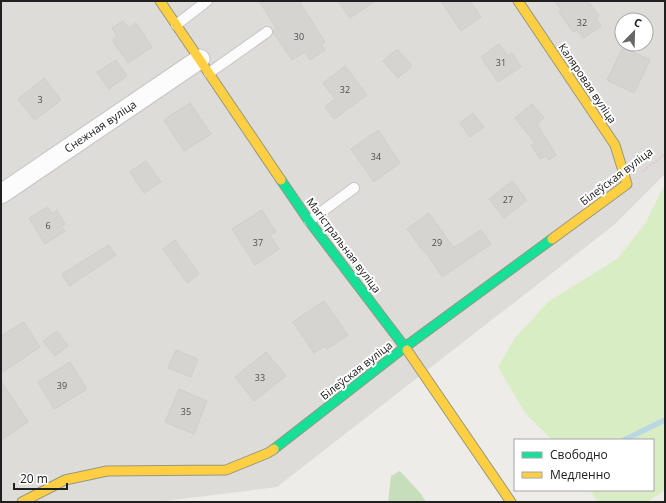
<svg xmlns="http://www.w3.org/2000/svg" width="666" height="503" font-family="'Open Sans',sans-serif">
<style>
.residential{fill:#dddcd9;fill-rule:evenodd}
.grass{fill:#d9edc5}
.forest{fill:#c7debc}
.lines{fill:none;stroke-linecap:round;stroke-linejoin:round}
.stream{stroke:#bad8e3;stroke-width:5.5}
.building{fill:#d6d4d1;stroke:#d1cec9}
.lane-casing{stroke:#c7c6c4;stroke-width:12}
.street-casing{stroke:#c7c6c4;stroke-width:21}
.fast-casing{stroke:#96987f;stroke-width:11}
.slow-casing{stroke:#96987f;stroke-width:11}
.path{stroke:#dccdca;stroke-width:2.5;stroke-dasharray:2 2;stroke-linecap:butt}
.lane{stroke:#fcfcfc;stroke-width:10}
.street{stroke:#fcfcfc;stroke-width:19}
.fast{stroke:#16e098;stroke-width:9}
.slow{stroke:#ffcf43;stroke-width:9}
.labels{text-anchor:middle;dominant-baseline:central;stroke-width:4;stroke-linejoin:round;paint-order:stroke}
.number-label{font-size:9px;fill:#4e4d4c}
.street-label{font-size:11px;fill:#202020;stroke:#fff}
</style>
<rect width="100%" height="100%" fill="#eeece8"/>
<path class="residential" d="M 1,1 L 665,1 L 665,174 L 614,225 L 277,487 L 157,502 L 1,502 ZM 622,20 L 646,20 L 646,44 L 622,44 Z"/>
<path class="grass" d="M 665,184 L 665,490 L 647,502 L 597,502 L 590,490 L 653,490 L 653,440 L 552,440 L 525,413 L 498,367 L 514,339 L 548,302 L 618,258 L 646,222 Z"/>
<path class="forest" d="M 400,471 L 421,494 L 426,502 L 388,502 L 391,476 Z"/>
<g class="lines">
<path class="stream" d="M 624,440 L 665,420"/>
</g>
<path class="building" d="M 259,1 L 299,1 L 325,42 L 321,44 L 325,50 L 310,60 L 305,52 L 292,60 L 273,32 L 273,30 L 276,28 Z
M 338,1 L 375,1 L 350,18 Z
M 441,1 L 470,1 L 481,17 L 461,31 Z
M 555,1 L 588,1 L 599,16 L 596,18 L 601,26 L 583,38 L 577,30 L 573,32 L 559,12 L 562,11 Z
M 123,21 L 129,28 L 136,23 L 152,47 L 128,63 L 112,40 L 117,36 L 112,28 Z
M 499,44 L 508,56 L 512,53 L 521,67 L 498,82 L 481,57 Z
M 623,47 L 650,60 L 634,93 L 607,80 Z
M 397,49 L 412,66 L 398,78 L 383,61 Z
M 116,60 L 127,76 L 109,89 L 97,72 Z
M 345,66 L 367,95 L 334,119 L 325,107 L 335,99 L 323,83 Z
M 44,78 L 61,100 L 35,120 L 18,99 Z
M 190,103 L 211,134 L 184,151 L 164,120 Z
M 532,104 L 544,118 L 537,124 L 556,155 L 549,160 L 546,156 L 540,159 L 531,145 L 535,143 L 515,118 Z
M 473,113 L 484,127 L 470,137 L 460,123 Z
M 378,130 L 400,163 L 374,182 L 351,149 Z
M 146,161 L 161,182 L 144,193 L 130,172 Z
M 512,181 L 527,200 L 504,218 L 489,199 Z
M 48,207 L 52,214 L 57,210 L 65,224 L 61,226 L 65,231 L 45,244 L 29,218 Z
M 262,210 L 276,232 L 270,235 L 279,249 L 255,265 L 232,229 Z
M 429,213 L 454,248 L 481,230 L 491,244 L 442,277 L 425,251 L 424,252 L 407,229 Z
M 175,240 L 199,274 L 187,283 L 163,249 Z
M 109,245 L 116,255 L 69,286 L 62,274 Z
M 324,301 L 348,335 L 327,349 L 325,346 L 314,353 L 293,322 Z
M 24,322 L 40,347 L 1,373 L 1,336 Z
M 57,331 L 68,346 L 55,356 L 43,341 Z
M 176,350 L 198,359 L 191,377 L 168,368 Z
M 266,352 L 286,376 L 254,401 L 235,377 Z
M 70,362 L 87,389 L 54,409 L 38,382 Z
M 1,381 L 28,422 L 1,440 Z
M 179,389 L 207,401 L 194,434 L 165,422 Z"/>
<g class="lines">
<g class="lane-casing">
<path id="lane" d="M 176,25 L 207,1
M 209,73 L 267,32
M 309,221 L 354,188"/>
</g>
<g class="street-casing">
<path id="street" d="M 1,194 L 200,59"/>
</g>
<g class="fast-casing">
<path id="fast" d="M 281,180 L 309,221 L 407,350
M 274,449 L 405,347 L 552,239"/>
</g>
<g class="slow-casing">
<path id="slow" d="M 160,1 L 281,180
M 518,1 L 615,145 L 627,184 L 552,239
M 407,350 L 511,502
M 22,502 L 65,480 L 107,471 L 226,470 L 268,453 L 274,449"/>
</g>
<path class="path" d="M 643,171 L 665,154"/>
<use href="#lane" class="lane"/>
<use href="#street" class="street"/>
<use href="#fast" class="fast"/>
<use href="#slow" class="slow"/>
</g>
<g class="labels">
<g class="number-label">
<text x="582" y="22">32</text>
<text x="299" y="36">30</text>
<text x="501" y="62">31</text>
<text x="345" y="89">32</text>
<text x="40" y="99">3</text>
<text x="376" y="156">34</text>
<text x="508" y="199">27</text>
<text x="48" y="225">6</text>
<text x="258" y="242">37</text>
<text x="437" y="242">29</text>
<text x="260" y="377">33</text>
<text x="62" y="385">39</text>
<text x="186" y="411">35</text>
</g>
<g class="street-label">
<text transform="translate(588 83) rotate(56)">Каляровая вуліца</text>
<text transform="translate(100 126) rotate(-34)">Снежная вуліца</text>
<text transform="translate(616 176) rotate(-37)">Білеўская вуліца</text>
<text transform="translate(344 245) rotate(53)">Магістральная вуліца</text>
<text transform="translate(356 370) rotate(-38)">Білеўская вуліца</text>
</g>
</g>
<rect width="666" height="503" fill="none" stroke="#202020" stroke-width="4"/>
<rect x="514" y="439" width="140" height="52" fill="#ffffff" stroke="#a6a6a6"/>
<rect x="522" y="452" width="20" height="6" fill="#16e098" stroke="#a6a6a6"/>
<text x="550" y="459" font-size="12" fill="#202020">Свободно</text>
<rect x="522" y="472" width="20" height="6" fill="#ffcf43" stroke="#a6a6a6"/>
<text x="550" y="479" font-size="12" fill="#202020">Медленно</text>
<g transform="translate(634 32) rotate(23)"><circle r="19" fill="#ffffff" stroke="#a6a6a6"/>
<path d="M0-3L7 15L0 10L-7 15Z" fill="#686766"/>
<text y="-6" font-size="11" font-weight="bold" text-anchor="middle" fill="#202020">С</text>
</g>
<path d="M14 483v6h53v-6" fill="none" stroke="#202020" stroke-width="2"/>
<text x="20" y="483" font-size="12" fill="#202020" stroke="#ffffff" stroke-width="3" paint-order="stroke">20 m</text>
</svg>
